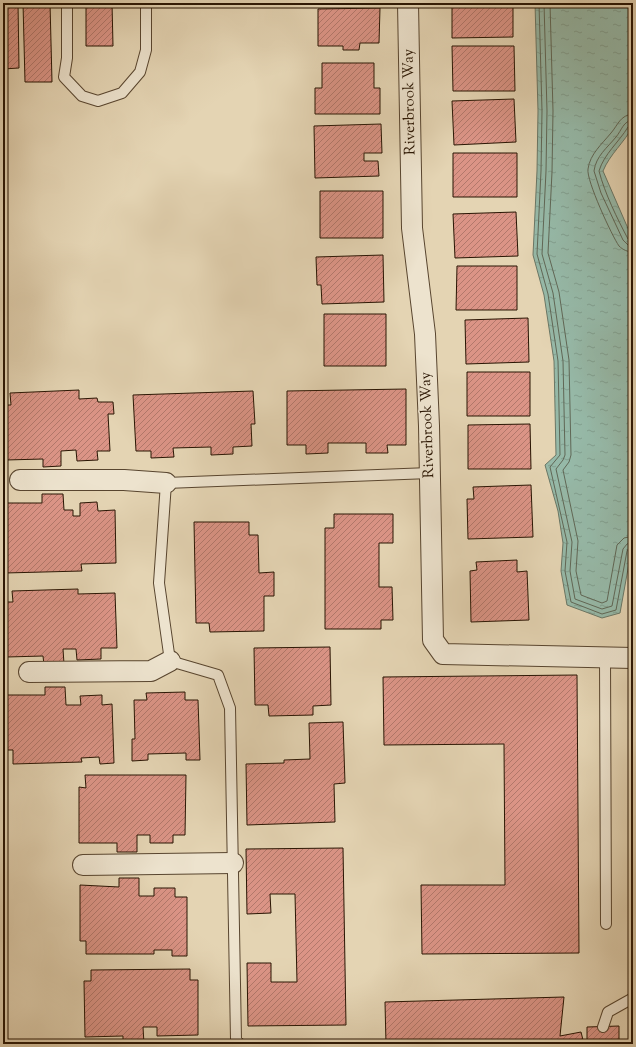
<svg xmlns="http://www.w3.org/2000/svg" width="636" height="1047" font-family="'Sorts Mill Goudy',serif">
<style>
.water{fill:url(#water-ripples);stroke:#6a7766}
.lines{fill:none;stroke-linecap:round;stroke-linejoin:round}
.shore{stroke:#606756;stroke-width:1}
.building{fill:url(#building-hatch);stroke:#291503}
.lane-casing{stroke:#58452f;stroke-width:12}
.street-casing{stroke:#58452f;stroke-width:22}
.lane{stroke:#ede3ce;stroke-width:10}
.street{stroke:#ede3ce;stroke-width:20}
.labels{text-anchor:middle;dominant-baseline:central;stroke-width:3;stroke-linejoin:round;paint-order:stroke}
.street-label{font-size:15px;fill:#291503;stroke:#ede3ce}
</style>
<defs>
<pattern id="water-ripples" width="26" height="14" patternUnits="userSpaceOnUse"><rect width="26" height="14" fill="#96b9a8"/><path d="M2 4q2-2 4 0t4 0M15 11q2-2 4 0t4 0" fill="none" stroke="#819e8f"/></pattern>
<pattern id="building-hatch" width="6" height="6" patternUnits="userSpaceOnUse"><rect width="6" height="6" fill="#db9486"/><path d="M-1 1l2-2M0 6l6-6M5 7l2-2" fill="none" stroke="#b2786b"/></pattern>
</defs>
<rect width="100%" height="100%" fill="#e4d4b3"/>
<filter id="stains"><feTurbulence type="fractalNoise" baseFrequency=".005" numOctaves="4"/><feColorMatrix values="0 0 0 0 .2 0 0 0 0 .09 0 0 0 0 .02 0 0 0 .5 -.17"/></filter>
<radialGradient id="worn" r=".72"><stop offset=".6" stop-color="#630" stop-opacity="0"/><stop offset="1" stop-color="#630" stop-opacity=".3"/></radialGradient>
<path class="water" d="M 535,3 L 633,3 L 633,126 C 624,143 610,154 603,171 L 633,240 L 633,541 L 620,613 L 602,618 L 567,605 L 561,571 L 563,543 L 558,511 L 545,465 L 556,455 L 554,361 L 544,295 L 533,255 L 537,171 L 538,111 Z"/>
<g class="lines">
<path class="shore" d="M 539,3 L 542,111 L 541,171 L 537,254 L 548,294 L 558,361 L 560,455 L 550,467 L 567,542 L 565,571 L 571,602 L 602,614 L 616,610 L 627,551 L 629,548 L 633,547
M 544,3 L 547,111 L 546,171 L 542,254 L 553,293 L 563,361 L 565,455 L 563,460 L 556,469 L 572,542 L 570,571 L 575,599 L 602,609 L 612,606 L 623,549 L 627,544 L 633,542
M 550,3 L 553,111 L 552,172 L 548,253 L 559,292 L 569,360 L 571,455 L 569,462 L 563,470 L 578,541 L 576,571 L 581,595 L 602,603 L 607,601 L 617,545 L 624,538 L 633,536
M 633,114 C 620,115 618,125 611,133 C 602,144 590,154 588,169 C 586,180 612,236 619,246 C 623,250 628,252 633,252
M 633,120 C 623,121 622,130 616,137 C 607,148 596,156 594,171 L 601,193 L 623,240 L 628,245 L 633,246
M 633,125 L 628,127 C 619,142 604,154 599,171 C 605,194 617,218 628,239 L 633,241"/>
</g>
<path class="building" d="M 3,3 L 18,3 L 19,68 L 3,69 Z
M 23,3 L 50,3 L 52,82 L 25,82 Z
M 86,3 L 112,3 L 113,46 L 86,46 Z
M 452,3 L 513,4 L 513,37 L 452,38 Z
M 380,8 L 379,43 L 360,43 L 359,50 L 343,50 L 343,46 L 318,46 L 318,9 Z
M 452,46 L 514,46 L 515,91 L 453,91 Z
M 322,63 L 374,63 L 374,88 L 380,88 L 380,114 L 315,114 L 315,88 L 322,88 Z
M 514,99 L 516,142 L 454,145 L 452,101 Z
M 381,124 L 382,153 L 364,153 L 364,161 L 378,161 L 379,176 L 315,178 L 314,126 Z
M 453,153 L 517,153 L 517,197 L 453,197 Z
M 320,191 L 383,191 L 383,238 L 320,238 Z
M 516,212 L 518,256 L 455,258 L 453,214 Z
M 383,255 L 384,302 L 322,304 L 321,285 L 317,285 L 316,257 Z
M 457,266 L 517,266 L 517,310 L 456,310 Z
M 324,314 L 386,314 L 386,366 L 324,366 Z
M 528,318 L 529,362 L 466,364 L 465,320 Z
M 467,372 L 530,372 L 530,416 L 467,416 Z
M 406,389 L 406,445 L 387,445 L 388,453 L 366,453 L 366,443 L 328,443 L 328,453 L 306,454 L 306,445 L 287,445 L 287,391 Z
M 79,390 L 79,399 L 97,398 L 98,402 L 113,402 L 114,414 L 108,414 L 110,451 L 97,451 L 98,460 L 77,461 L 76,450 L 61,451 L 61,466 L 43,467 L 43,459 L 6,460 L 3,405 L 11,405 L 10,393 Z
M 253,391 L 255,424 L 251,424 L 252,446 L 233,447 L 233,454 L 211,455 L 211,447 L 173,448 L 174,457 L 151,458 L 151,451 L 136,451 L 133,395 Z
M 530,424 L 531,469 L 468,469 L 468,425 Z
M 531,485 L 533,537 L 468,539 L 467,499 L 474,499 L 473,487 Z
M 42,494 L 63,494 L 64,510 L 73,510 L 73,516 L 80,516 L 80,503 L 97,502 L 98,511 L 115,510 L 116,563 L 81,564 L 82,571 L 5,573 L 3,503 L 42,503 Z
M 334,514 L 393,514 L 393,543 L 379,543 L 379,587 L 392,587 L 393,620 L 381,620 L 381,629 L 325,629 L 325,528 L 334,528 Z
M 194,522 L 249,522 L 249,535 L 258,535 L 259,573 L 274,572 L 274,596 L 264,596 L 264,631 L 210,632 L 209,623 L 196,623 Z
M 517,560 L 517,572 L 527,571 L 529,620 L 471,622 L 470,571 L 477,570 L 476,562 Z
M 78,589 L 78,594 L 115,593 L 117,648 L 101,648 L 101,659 L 77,660 L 76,649 L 63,649 L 64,664 L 44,665 L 43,656 L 7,657 L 5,602 L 13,602 L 12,591 Z
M 330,647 L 331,705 L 313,706 L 313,715 L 269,716 L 268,705 L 255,705 L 254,648 Z
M 577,675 L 579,953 L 422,954 L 421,885 L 505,885 L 504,744 L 384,745 L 383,677 Z
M 45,687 L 65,687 L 66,705 L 81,705 L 80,696 L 102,695 L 102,705 L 112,704 L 114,763 L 100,764 L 99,757 L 81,758 L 82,762 L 13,764 L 13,750 L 7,750 L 5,695 L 45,695 Z
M 185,692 L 185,700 L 198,700 L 200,760 L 186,760 L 186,753 L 148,754 L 148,760 L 132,761 L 132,739 L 135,739 L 134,700 L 147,700 L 146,693 Z
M 343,722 L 345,783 L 334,784 L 335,822 L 247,825 L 246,764 L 284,763 L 284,760 L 310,759 L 309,723 Z
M 85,775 L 186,775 L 185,835 L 173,835 L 173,843 L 150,843 L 150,835 L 137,835 L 137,852 L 117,852 L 117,843 L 79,843 L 79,787 L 86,788 Z
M 343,848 L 346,1025 L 248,1026 L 247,963 L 271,963 L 271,982 L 297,982 L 295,894 L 270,894 L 271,913 L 247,914 L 246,849 Z
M 119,878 L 139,878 L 139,896 L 154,896 L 154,888 L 175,888 L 175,897 L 187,897 L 187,956 L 172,956 L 172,950 L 154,950 L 154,954 L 86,954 L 86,941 L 80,941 L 80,885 L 119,887 Z
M 190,969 L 190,980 L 198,980 L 198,1035 L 157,1036 L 157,1027 L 143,1027 L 144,1044 L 123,1044 L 123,1036 L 85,1037 L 84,981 L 91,981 L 91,970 Z
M 564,997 L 560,1036 L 581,1032 L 584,1044 L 386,1044 L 385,1002 Z
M 619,1026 L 619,1044 L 587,1044 L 587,1027 Z"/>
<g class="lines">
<g class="lane-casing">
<path id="lane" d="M 67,3 L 67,58 L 64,77 L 82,96 L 98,101 L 122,93 L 140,72 L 146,50 L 146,3
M 605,657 L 606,924
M 603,1027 L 608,1012 L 633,998
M 240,1044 L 236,1040 L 230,708 L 218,675 L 170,661 L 159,583 L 166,483 L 430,473"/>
</g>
<g class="street-casing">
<path id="street" d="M 408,3 L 412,228 L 425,334 L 429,426 L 433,640 L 443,654 L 633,658
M 20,480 L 124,480 L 166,483
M 29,672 L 151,671 L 170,661
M 83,865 L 233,863"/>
</g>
<use href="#lane" class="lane"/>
<use href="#street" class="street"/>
</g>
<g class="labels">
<g class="street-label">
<text transform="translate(410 102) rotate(-91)">Riverbrook Way</text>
<text transform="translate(428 425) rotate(-92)">Riverbrook Way</text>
</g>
</g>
<rect width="636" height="1047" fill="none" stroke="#e4d4b3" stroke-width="16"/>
<rect x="4" y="4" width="628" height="1039" fill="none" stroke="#291503" stroke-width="2"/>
<rect x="8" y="8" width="620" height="1031" fill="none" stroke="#291503"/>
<rect width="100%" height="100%" filter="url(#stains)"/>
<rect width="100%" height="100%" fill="url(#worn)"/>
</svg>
